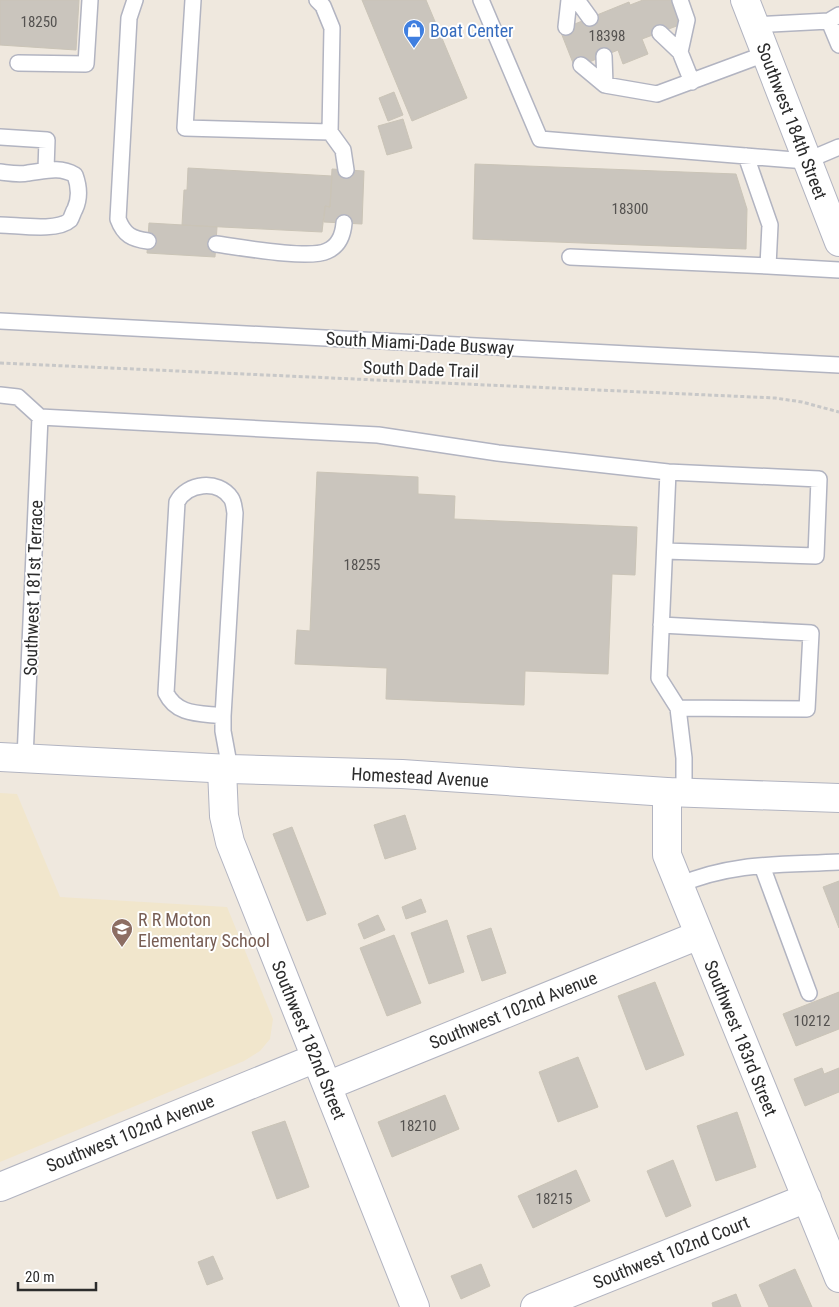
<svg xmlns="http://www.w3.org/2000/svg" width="839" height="1307" font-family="'Roboto Condensed',sans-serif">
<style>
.education{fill:#f1e6cc}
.building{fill:#cac5bd;stroke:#cac4b7}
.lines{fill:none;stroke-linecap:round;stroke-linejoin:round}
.service-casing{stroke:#b2b4c1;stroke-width:18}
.minor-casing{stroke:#b2b4c1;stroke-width:30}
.tertiary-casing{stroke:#b2b4c1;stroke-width:30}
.secondary-casing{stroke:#b2b4c1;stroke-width:30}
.path{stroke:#c8c8c8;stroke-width:3;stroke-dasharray:4 2.5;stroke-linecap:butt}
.service{stroke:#fff;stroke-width:15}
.minor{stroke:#fff;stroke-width:28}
.tertiary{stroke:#fff;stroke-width:28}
.secondary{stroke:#fff;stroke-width:28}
.labels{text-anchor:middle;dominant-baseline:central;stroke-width:4;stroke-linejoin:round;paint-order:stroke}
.number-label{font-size:15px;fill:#545250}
.shop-label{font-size:18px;fill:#366cbe;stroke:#fff;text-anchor:start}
.street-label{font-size:18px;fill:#2c2c2c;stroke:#fff}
.education-label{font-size:18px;fill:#785e54;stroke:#fff;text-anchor:start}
</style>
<rect width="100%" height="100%" fill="#efe8de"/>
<path class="education" d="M 0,793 L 17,794 L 60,897 L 227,907 L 273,1019 L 270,1039 L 260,1051 L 244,1061 L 0,1162 Z"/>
<path class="building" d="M 0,0 L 79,0 L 76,50 L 0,45 Z
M 362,0 L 426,0 L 467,98 L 412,121 Z
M 643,0 L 672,0 L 682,24 L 642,39 L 648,54 L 623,64 L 618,50 L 575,68 L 560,30 L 629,2 L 630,5 Z
M 394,92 L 403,115 L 388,121 L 379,98 Z
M 403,119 L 412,148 L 387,155 L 378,126 Z
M 475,164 L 736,174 L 747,209 L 746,249 L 473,239 Z
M 188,168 L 332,176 L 330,207 L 325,206 L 322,232 L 182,225 L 184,190 L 187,190 Z
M 332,169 L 364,171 L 362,224 L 324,222 L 325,206 L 330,207 Z
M 149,223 L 217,227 L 215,257 L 147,253 Z
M 317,472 L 418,477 L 418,494 L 455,496 L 454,519 L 637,527 L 635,575 L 612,574 L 608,674 L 525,671 L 524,705 L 386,699 L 387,668 L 295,664 L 297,630 L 310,631 Z
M 405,815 L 416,849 L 385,859 L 374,825 Z
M 292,827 L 326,914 L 307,921 L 273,834 Z
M 839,881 L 839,928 L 823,887 Z
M 421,899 L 426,912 L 406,919 L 402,907 Z
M 378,915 L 385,930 L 364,939 L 358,924 Z
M 447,920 L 464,972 L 429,984 L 411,933 Z
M 491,928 L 506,973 L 482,981 L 467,936 Z
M 394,935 L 421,1003 L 387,1016 L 360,948 Z
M 655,982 L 684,1055 L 646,1070 L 618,996 Z
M 839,992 L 839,1029 L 796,1046 L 783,1014 Z
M 578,1057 L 598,1107 L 558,1122 L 539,1072 Z
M 822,1068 L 824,1074 L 839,1068 L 839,1092 L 805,1106 L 794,1079 Z
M 445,1095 L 459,1129 L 392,1157 L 378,1122 Z
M 737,1112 L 756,1167 L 716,1181 L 697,1126 Z
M 285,1121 L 309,1187 L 277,1199 L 252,1132 Z
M 673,1160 L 691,1206 L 666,1217 L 647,1171 Z
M 576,1170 L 590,1201 L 533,1228 L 518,1196 Z
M 213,1256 L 223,1279 L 207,1285 L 198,1262 Z
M 481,1264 L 490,1286 L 461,1299 L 451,1276 Z
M 795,1269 L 812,1307 L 769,1307 L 759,1285 Z
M 736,1294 L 741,1307 L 713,1307 L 712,1303 Z"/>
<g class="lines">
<g class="service-casing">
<path id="service" d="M 135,0 L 129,18 L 118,219 C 124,235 132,239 148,241
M 193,0 L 185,128 L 330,132
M 317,0 L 323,6 L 332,28 L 330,132 L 343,150 L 346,170
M 481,0 L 540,139 L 806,161 L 839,147
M 577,0 L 590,18
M 829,21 L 839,45
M 754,25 L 829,21 L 839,15
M 566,27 L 569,0
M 660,33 L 680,52 L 692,82
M 680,52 L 687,20 L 680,0
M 604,56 L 605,85
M 18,63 L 86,64 L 90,0
M 581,65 L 605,85 L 657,94 L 765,54
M 0,137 L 47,140 L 46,169
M 746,156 L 770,225 L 768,266 L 839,270
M 0,172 C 9,173 19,175 28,173 C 45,171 59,166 75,175 C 79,186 80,198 75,209 C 73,212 72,217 70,220 C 57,232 17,225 0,225
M 216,244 C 239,247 309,260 327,251 C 339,246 343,235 344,223
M 570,257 L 768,266
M 0,321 L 839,365
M 0,395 L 18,397 L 40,417 L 378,435 L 498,453 L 668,472 L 659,678 L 678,708 L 684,758 L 684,792
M 665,551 L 816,556 L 819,479 L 668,472
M 661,625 L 811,633 L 807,709 L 678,708
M 223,716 C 201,713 177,716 166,693 L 177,502 C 187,483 218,479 231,498 C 234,502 234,508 235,513 L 223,716 L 223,731 L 230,769
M 25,758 L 40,417
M 762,866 L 809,993
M 679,885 C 733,862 782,865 839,862"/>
</g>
<g class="minor-casing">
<path id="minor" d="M 222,769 L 224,816 L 230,842 L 415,1307
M 667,792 L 667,855 L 839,1278
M 327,1086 L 699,935
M 0,1187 L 316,1058
M 535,1307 L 807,1198"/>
</g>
<g class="tertiary-casing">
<path id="tertiary" d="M 0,757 L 230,769 L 402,774 L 667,792 L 839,798"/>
</g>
<g class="secondary-casing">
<path id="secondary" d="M 745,0 L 839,242"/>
</g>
<path class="path" d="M 0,363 L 775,398 L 802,402 L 839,412"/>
<use href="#service" class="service"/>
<use href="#minor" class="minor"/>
<use href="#tertiary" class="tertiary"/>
<use href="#secondary" class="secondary"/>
</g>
<defs>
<g id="shop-pin" transform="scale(1.125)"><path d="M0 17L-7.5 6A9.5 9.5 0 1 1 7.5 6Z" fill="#3f7fe0" stroke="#fff"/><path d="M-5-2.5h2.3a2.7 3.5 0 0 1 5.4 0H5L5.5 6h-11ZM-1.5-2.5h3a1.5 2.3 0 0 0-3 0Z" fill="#fff"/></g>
<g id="school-pin" transform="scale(1.125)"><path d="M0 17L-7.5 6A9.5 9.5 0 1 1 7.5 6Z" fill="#8d6e63" stroke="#fff"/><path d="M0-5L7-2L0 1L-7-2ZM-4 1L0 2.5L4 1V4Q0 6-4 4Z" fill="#fff"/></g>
</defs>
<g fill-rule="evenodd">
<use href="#shop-pin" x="414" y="30"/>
<use href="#school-pin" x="122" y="929"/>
</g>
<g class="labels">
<g class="number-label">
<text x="39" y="22">18250</text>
<text x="607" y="36">18398</text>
<text x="630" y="209">18300</text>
<text x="362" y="565">18255</text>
<text x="812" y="1021">10212</text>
<text x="418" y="1126">18210</text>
<text x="554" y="1199">18215</text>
</g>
<g class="shop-label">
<text x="430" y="30">Boat Center</text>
</g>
<g class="street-label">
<text transform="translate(792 121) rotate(69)">Southwest 184th Street</text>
<text transform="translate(420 343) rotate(3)">South Miami-Dade Busway</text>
<text transform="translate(421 369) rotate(2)">South Dade Trail</text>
<text transform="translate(33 588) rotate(-88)">Southwest 181st Terrace</text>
<text transform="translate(420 777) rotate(3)">Homestead Avenue</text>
<text transform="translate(513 1010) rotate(-22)">Southwest 102nd Avenue</text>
<text transform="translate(741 1038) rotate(68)">Southwest 183rd Street</text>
<text transform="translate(309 1040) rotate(68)">Southwest 182nd Street</text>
<text transform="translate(130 1133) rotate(-22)">Southwest 102nd Avenue</text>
<text transform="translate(671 1252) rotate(-22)">Southwest 102nd Court</text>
</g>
<g class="education-label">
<text x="138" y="919">R R Moton<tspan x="138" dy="21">Elementary School</tspan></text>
</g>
</g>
<path d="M18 1282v8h78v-8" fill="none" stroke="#2c2c2c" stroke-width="2.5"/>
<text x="25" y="1282" font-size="15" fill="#2c2c2c" stroke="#ffffff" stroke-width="4" paint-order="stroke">20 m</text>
</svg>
